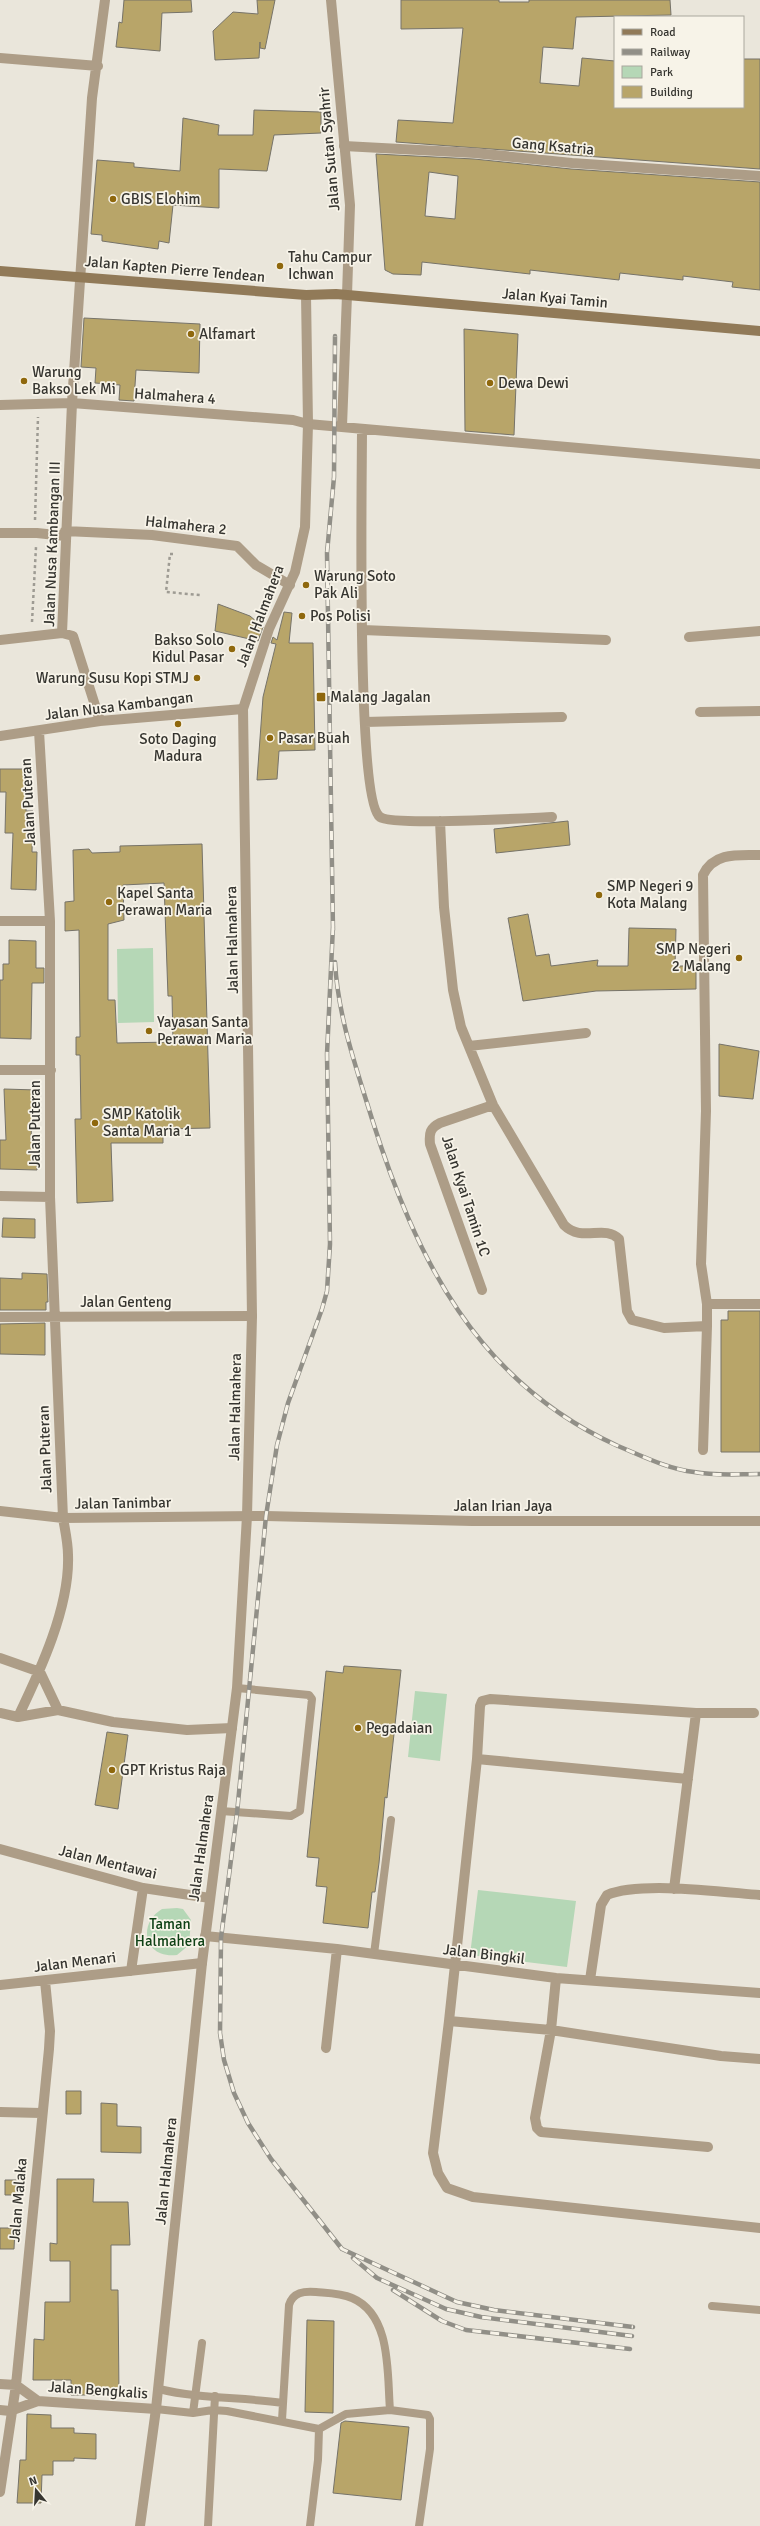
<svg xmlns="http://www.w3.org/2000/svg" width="760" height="2526" font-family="Signika,sans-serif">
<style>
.green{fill:#b5d7b6}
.building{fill:#b8a569;stroke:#767369;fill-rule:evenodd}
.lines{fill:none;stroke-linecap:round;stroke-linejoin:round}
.path{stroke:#9e9b93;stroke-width:2.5;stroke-dasharray:3 3;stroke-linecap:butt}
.service{stroke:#ad9d87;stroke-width:8}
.minor{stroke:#ad9d87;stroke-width:10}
.tertiary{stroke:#ad9d87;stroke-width:10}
.secondary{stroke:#917a58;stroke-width:10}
.rail-casing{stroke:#918f87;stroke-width:4.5}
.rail{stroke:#f7f3e8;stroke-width:3;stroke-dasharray:9;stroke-linecap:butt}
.poi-dot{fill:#8f680d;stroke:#f7f3e8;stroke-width:1.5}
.labels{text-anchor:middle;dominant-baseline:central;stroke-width:3.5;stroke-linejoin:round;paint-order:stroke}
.street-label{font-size:15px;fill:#363530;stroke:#f7f3e8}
.poi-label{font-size:15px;fill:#363530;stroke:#f7f3e8;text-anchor:start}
.park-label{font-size:15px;fill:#0e4115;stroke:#f7f3e8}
</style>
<rect width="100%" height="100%" fill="#eae6db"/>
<path class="green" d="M 153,948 L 154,1022 L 118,1023 L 117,949 Z
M 415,1691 L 447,1694 L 440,1761 L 408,1757 Z
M 478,1890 L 576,1901 L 567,1967 L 470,1955 Z
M 177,1908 L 183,1909 L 191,1920 L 189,1945 L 177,1955 C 144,1959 137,1924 162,1909 Z"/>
<path class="building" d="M 124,0 L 191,0 L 192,12 L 162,13 L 160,51 L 116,47 L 119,22 L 122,23 Z
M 257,0 L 275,0 L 265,49 L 260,48 L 260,42 L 259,58 L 215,60 L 213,31 L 233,12 L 258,14 Z
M 401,0 L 499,0 L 499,2 L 529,2 L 529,0 L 670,0 L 671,15 L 576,17 L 573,49 L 543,47 L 540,83 L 579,86 L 582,58 L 615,61 L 615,107 L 743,107 L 743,59 L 760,59 L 760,169 L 396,142 L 398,120 L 453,123 L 463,28 L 401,29 Z
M 254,110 L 321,112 L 321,133 L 274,135 L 267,171 L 219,169 L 219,208 L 173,205 L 169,243 L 159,241 L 158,249 L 102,241 L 102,235 L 91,234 L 97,160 L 134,163 L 134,167 L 180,171 L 183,118 L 219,125 L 218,135 L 253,135 Z
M 376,154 L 474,159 L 571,169 L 760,182 L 760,290 L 732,287 L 733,282 L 683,276 L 683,280 L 620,273 L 619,280 L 530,270 L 530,274 L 422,262 L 421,275 L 393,274 L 385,270 ZM 429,172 L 458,176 L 455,219 L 425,216 Z
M 84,318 L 200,324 L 199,373 L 136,370 L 134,401 L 119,400 L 120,385 L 95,383 L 96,368 L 81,367 Z
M 464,329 L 518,334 L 514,435 L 465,431 Z
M 218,604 L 250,616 L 263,627 L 258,641 L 215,631 Z
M 284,612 L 292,613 L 289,643 L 313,643 L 315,750 L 279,751 L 277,779 L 257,780 L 263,697 L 276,644 L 271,643 L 273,637 L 277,640 Z
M 0,769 L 27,769 L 26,811 L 33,811 L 32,852 L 37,852 L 36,890 L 11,889 L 13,833 L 5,833 L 6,792 L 0,792 Z
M 568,821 L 570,845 L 496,853 L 494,829 Z
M 202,844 L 210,1128 L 163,1129 L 163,1143 L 111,1143 L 113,1201 L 77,1203 L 75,1119 L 81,1119 L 80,1055 L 76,1055 L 76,1037 L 80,1037 L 79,930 L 65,931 L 65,902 L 74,901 L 73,850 L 89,849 L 92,853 L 120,852 L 120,846 ZM 164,883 L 168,996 L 172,996 L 173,1042 L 117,1043 L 115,1000 L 108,1000 L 108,924 L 124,920 L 123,885 Z
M 528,914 L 536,956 L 549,954 L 551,966 L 598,960 L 597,966 L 628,966 L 629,928 L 676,929 L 675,966 L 696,966 L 696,989 L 596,991 L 523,1001 L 508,918 Z
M 9,940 L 36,941 L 36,968 L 44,968 L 44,983 L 32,983 L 31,1039 L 0,1038 L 0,980 L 3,980 L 3,964 L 9,964 Z
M 719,1044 L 759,1051 L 753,1099 L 719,1096 Z
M 4,1089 L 37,1090 L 36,1108 L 32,1108 L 31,1141 L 38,1141 L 37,1170 L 0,1169 L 0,1140 L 6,1140 Z
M 3,1218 L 35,1219 L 35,1238 L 2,1237 Z
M 22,1273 L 47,1274 L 48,1302 L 46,1302 L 46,1310 L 0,1310 L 0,1278 L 22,1279 Z
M 728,1311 L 760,1311 L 760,1452 L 721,1452 L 721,1320 L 728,1320 Z
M 45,1323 L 45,1355 L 0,1354 L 0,1324 Z
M 344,1666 L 401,1670 L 387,1798 L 385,1797 L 379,1863 L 375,1892 L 372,1892 L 368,1928 L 323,1923 L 327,1887 L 316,1886 L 319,1858 L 307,1857 L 326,1671 L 343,1673 Z
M 107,1732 L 128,1735 L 118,1809 L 95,1805 Z
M 66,2091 L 81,2091 L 81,2114 L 66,2114 Z
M 101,2103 L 117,2104 L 117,2126 L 141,2127 L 141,2153 L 101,2152 Z
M 57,2179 L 94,2179 L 93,2202 L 128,2202 L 130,2245 L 111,2245 L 111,2290 L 118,2290 L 119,2395 L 71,2395 L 71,2380 L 33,2380 L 34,2339 L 44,2340 L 45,2302 L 70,2302 L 70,2261 L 50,2261 L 50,2243 L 57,2244 Z
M 5,2180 L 20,2180 L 19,2195 L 5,2195 Z
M 0,2228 L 15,2228 L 14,2249 L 0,2249 Z
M 307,2320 L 334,2321 L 333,2413 L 305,2412 Z
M 27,2414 L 51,2415 L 51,2428 L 74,2428 L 74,2433 L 96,2434 L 96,2459 L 74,2458 L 74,2461 L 53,2461 L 53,2475 L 42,2475 L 41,2503 L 17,2503 L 20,2460 L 26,2460 Z
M 345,2421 L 409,2427 L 401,2500 L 333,2493 L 341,2423 Z"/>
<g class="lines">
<path class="path" d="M 35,520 L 38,417
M 173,554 L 170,554 L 166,592 L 200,595
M 32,622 L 36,547"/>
<path class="service" d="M 221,1811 L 291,1816 L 300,1811 L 312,1699 L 309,1695 L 237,1688
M 374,1954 L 391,1820
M 712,2306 L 760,2310
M 159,2389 C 199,2399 242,2397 283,2403
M 156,2409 L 193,2413 L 213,2410 L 227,2411 L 319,2429 L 318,2460 L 310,2526
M 193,2413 L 202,2343
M 282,2420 L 289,2305 C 293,2292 304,2291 316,2292 C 328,2293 341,2293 352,2298 C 392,2315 387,2374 390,2410
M 319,2429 L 346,2414 L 390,2410 L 428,2415 L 430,2419 L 430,2449 L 419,2526
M 208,2526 L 215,2396"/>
<path class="minor" d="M 0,58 L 98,66
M 344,146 L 475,153 L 572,163 L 760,176
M 0,405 L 72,403 L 293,420 L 308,424 L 760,464
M 342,426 L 347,295
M 362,429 C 362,477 356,800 380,817 C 392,826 528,818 552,817
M 65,531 L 152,535 L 237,546 L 256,565 L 290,585
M 0,533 L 37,533 L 65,536
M 363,630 L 606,640
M 62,633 L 72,403 L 92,98 L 105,0
M 689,637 L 760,631
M 0,640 L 62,633 L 73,636 L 100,721
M 700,712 L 760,711
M 365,722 L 562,717
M 0,736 L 100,721 L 243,709
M 440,821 L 444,907 L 453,990 L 461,1027 L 493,1105 L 564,1225 C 582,1243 604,1224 619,1239 L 627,1311 L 632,1320 L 664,1328 L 707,1326 L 707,1304 L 701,1264 L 706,1111 L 703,875 C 714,852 738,855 760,855
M 0,921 L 50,921
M 469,1046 L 586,1033
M 0,1070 L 51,1070
M 0,1196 L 50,1197
M 482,1290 L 430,1144 C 429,1133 430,1128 440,1123 L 493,1105
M 707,1304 L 760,1304
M 0,1317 L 252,1316
M 703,1450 L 707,1326
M 0,1511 L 63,1518 L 266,1516 L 472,1521 L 760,1521
M 0,1658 L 40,1672 L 58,1710
M 0,1713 L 18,1717 L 58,1710 L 113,1722 L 187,1730 L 232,1728
M 696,1713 L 754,1713
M 18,1717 C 40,1671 70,1607 68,1555 C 68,1543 65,1530 63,1518 L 50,1197 L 50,921 L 39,731
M 477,1759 L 688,1779
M 0,1849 L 143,1888 L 210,1898
M 674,1889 L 696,1713 L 490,1699 L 482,1701 L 480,1706 L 477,1759 L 449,2021 L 551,2030 L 721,2056 L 760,2059
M 205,1936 L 337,1949 L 556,1978 L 760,1993
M 131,1971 L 143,1888
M 556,1978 L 551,2030 L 535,2118 L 537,2128 L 541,2132 L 708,2147
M 590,1980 L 601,1905 L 607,1895 C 640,1881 722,1892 760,1895
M 0,1985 L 202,1963
M 449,2021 L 433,2153 L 438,2173 L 447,2188 L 473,2197 L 760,2228
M 326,2048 L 337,1949
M 0,2112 L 41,2113
M 0,2384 L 16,2385 L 38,2401
M 0,2410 L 10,2411 L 38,2401 L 156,2409
M 0,2492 L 16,2385 L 49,2049 L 50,2031 L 45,1981"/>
<path class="tertiary" d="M 331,0 L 350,205 L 347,295
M 140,2526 L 156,2409 L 202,1963 L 237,1688 L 247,1516 L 252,1316 L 243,709 L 269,629 L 295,572 L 305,527 L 308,424 L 306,295"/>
<path class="secondary" d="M 0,271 L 306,295 L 336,294 L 760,331"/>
<g class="rail-casing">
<path id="rail" d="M 333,926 L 327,1054 L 330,1244 L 327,1291 L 322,1309 L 288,1403 L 277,1445 L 266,1516 L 237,1813 L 221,1938 L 220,2033 L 224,2060 L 234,2093 L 248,2123 L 271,2159 L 342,2249 L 457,2302 L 494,2310 L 633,2327
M 333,930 L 327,553 L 334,477 L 335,336
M 335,962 C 338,1017 356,1067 372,1119 C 416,1259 477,1382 618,1446 C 642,1456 668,1469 694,1472 C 715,1476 738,1474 760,1474
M 353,2258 L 377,2278 L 446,2309 L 481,2317 L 632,2336
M 393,2290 L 442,2321 L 466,2330 L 630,2349"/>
</g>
<use href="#rail" class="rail"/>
</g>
<g class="poi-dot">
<circle cx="113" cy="199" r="4"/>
<circle cx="280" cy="266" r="4"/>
<circle cx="191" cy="334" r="4"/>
<circle cx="24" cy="381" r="4"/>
<circle cx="490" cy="383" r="4"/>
<circle cx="306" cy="585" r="4"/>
<circle cx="302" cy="616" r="4"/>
<circle cx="232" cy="649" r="4"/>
<circle cx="197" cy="678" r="4"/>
<rect x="316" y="692" width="10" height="10" rx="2"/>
<circle cx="178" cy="724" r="4"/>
<circle cx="270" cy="738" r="4"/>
<circle cx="599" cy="895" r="4"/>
<circle cx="109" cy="902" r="4"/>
<circle cx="739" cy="958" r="4"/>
<circle cx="149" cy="1031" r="4"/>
<circle cx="95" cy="1123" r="4"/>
<circle cx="358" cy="1728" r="4"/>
<circle cx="112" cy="1770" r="4"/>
</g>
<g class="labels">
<g class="street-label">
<text transform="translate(553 146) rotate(5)">Gang Ksatria</text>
<text transform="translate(329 149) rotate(-95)">Jalan Sutan Syahrir</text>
<text transform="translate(175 269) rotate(5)">Jalan Kapten Pierre Tendean</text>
<text transform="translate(555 298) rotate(5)">Jalan Kyai Tamin</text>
<text transform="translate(175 396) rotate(4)">Halmahera 4</text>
<text transform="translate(186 525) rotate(6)">Halmahera 2</text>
<text transform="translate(52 544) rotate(-88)">Jalan Nusa Kambangan III</text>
<text transform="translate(260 616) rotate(-69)">Jalan Halmahera</text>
<text transform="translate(119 706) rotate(-7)">Jalan Nusa Kambangan</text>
<text transform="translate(28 802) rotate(-93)">Jalan Puteran</text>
<text transform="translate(232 940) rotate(-91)">Jalan Halmahera</text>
<text transform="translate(35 1124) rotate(-90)">Jalan Puteran</text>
<text transform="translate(466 1196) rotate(72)">Jalan Kyai Tamin 1C</text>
<text x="126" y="1302">Jalan Genteng</text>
<text transform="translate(235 1407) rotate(-89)">Jalan Halmahera</text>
<text transform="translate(45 1449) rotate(-92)">Jalan Puteran</text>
<text transform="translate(123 1503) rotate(-1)">Jalan Tanimbar</text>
<text x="503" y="1506">Jalan Irian Jaya</text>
<text transform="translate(201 1848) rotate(-82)">Jalan Halmahera</text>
<text transform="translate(108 1862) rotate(14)">Jalan Mentawai</text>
<text transform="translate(484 1954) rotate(7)">Jalan Bingkil</text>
<text transform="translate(75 1962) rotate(-7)">Jalan Menari</text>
<text transform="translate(166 2171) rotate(-84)">Jalan Halmahera</text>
<text transform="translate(18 2200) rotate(-85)">Jalan Malaka</text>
<text transform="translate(98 2390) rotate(4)">Jalan Bengkalis</text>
</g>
<g class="poi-label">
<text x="121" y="199">GBIS Elohim</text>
<text x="288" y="257">Tahu Campur<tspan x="288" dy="17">Ichwan</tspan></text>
<text x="199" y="334">Alfamart</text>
<text x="32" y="372">Warung<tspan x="32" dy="17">Bakso Lek Mi</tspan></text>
<text x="498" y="383">Dewa Dewi</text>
<text x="314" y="576">Warung Soto<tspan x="314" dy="17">Pak Ali</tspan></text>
<text x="310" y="616">Pos Polisi</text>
<text x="224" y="640" text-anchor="end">Bakso Solo<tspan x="224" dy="17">Kidul Pasar</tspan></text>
<text x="189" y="678" text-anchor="end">Warung Susu Kopi STMJ</text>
<text x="330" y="697">Malang Jagalan</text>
<text x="278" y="738">Pasar Buah</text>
<text x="178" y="739" text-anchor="middle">Soto Daging<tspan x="178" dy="17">Madura</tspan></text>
<text x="607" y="886">SMP Negeri 9<tspan x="607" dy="17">Kota Malang</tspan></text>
<text x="117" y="893">Kapel Santa<tspan x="117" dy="17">Perawan Maria</tspan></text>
<text x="731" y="949" text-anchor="end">SMP Negeri<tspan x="731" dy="17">2 Malang</tspan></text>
<text x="157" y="1022">Yayasan Santa<tspan x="157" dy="17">Perawan Maria</tspan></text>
<text x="103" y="1114">SMP Katolik<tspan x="103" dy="17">Santa Maria 1</tspan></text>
<text x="366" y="1728">Pegadaian</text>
<text x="120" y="1770">GPT Kristus Raja</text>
</g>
<g class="park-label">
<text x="170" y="1924">Taman<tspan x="170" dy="17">Halmahera</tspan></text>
</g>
</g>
<rect x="614" y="16" width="130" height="92" fill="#f7f3e8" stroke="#aaa79e"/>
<rect x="622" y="29" width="20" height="6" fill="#917a58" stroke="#aaa79e"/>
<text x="650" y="36" font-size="12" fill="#363530">Road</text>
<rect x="622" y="49" width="20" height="6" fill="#918f87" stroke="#aaa79e"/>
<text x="650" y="56" font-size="12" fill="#363530">Railway</text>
<rect x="622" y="66" width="20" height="12" fill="#b5d7b6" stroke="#aaa79e"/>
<text x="650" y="76" font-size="12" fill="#363530">Park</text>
<rect x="622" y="86" width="20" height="12" fill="#b8a569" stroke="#aaa79e"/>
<text x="650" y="96" font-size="12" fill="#363530">Building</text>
<g transform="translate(36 2490) rotate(342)" stroke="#f7f3e8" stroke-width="3" paint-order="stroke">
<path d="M0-3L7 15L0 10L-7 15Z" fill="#363530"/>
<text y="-6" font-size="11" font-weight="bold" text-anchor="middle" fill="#363530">N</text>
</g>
</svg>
